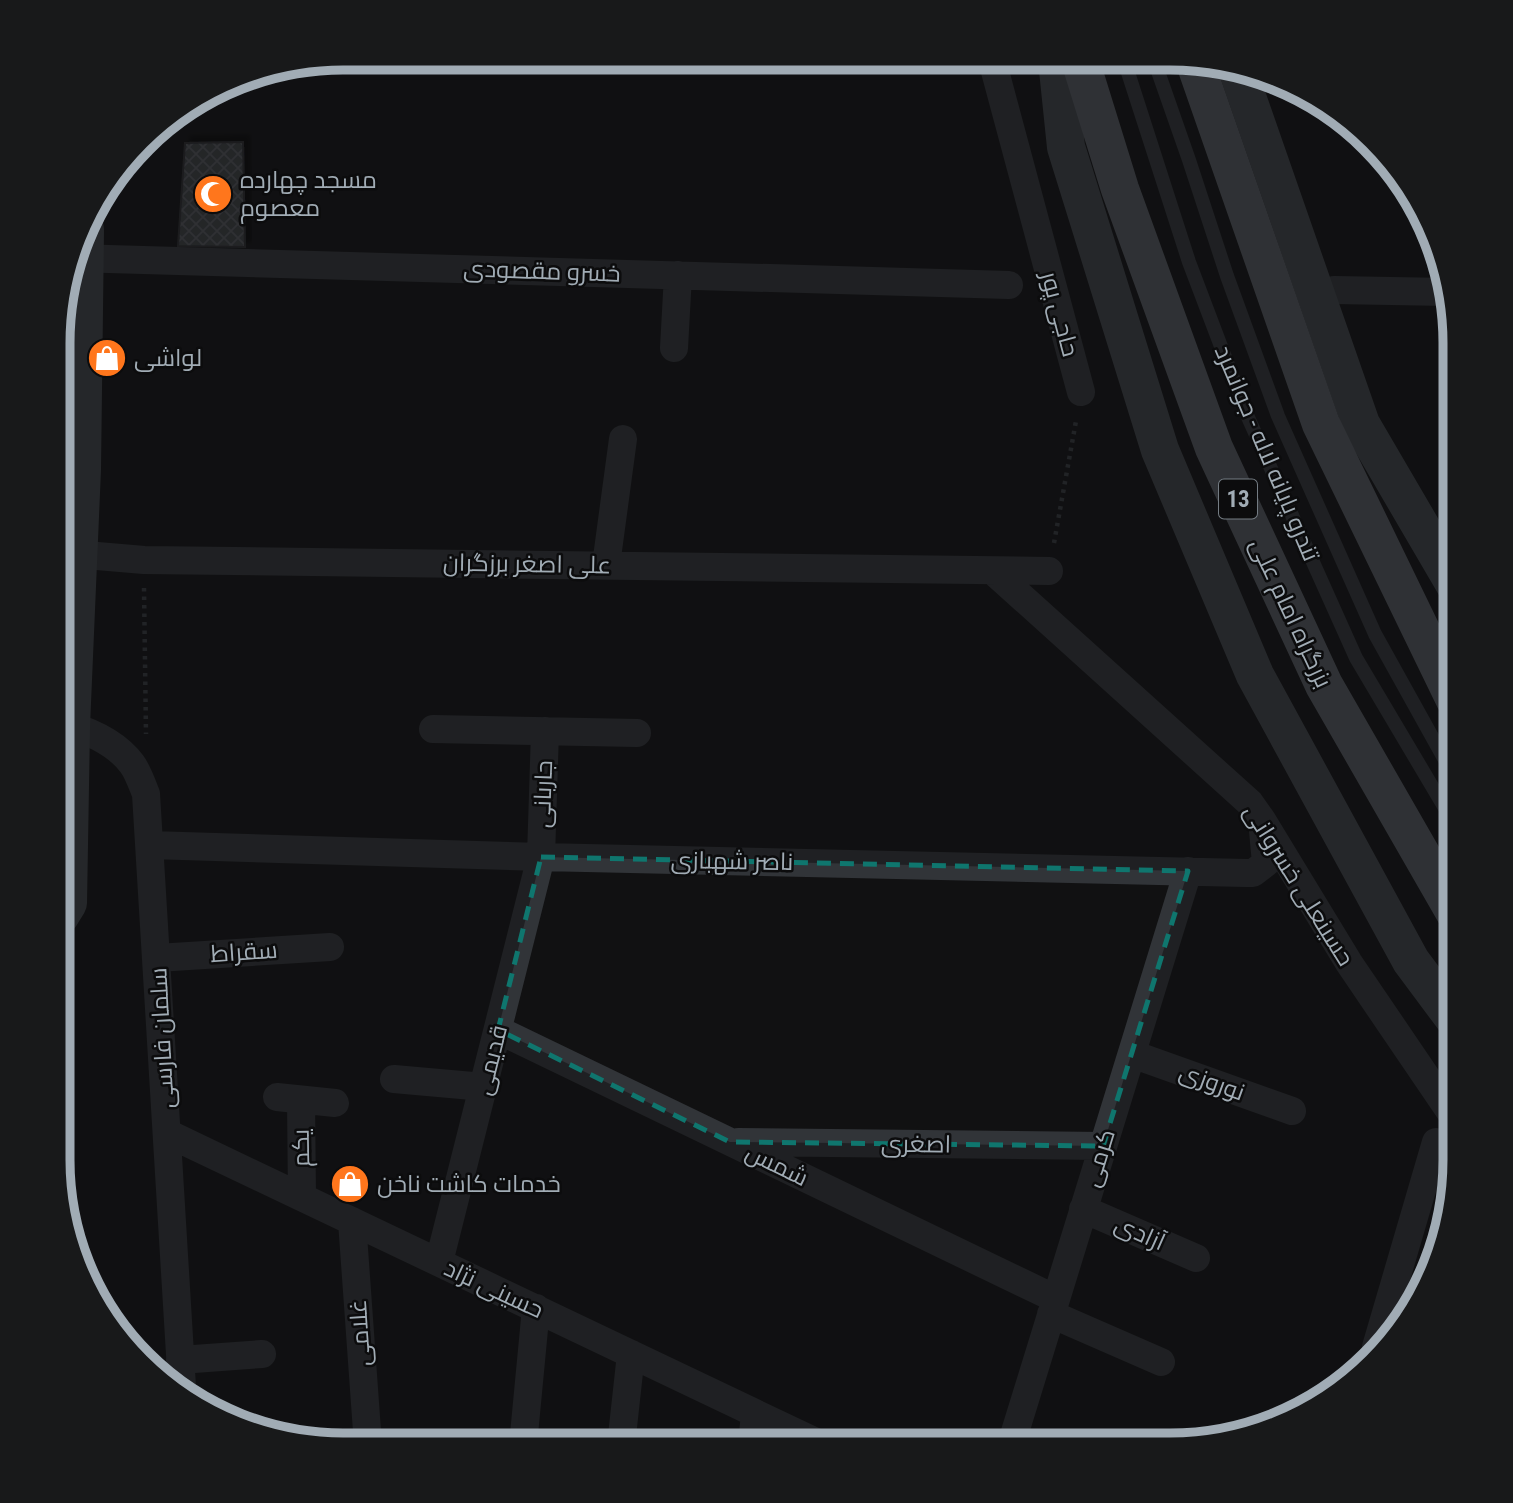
<svg xmlns="http://www.w3.org/2000/svg" width="1513" height="1503" font-family="'Roboto Condensed',Cairo,sans-serif">
<style>
.building{fill:url(#building-cross-hatch);stroke:#2a2c2f;stroke-width:2;filter:url(#shadow)}
.lines{fill:none;stroke-linecap:round;stroke-linejoin:round}
.path{stroke:#373b3f;stroke-width:4.5;stroke-dasharray:3.5 5;stroke-linecap:butt}
.service{stroke:#313438;stroke-width:14}
.minor{stroke:#313438;stroke-width:28}
.secondary{stroke:#3f4448;stroke-width:38}
.trunk{stroke:#555a60;stroke-width:38}
.marked{fill:none;stroke:#0f766e;stroke-width:5;stroke-dasharray:14 9;stroke-linejoin:round}
.labels{text-anchor:middle;dominant-baseline:central;stroke-width:5;stroke-linejoin:round;paint-order:stroke}
.shield{fill:#0c0c0d;stroke:#747c83;stroke-width:2}
.shield-label{font-size:23px;font-weight:bold;fill:#a1acb5}
.poi-label{font-size:24px;fill:#a1acb5;stroke:#0c0c0d;text-anchor:start}
.street-label{font-size:24px;fill:#a1acb5;stroke:#0c0c0d}
.rim{fill:none;stroke:#a1acb5;stroke-width:9}
</style>
<defs>
<pattern id="building-cross-hatch" width="8" height="8" patternUnits="userSpaceOnUse" patternTransform="scale(1.75)"><rect width="8" height="8" fill="#3d3f43"/><path d="M0 0l8 8M0 8l8-8" fill="none" stroke="#56585c"/></pattern>
<filter id="shadow"><feDropShadow dx="6" dy="-6" stdDeviation="2" flood-color="#0009"/></filter>
</defs>
<rect width="100%" height="100%" fill="#111112"/>
<path class="building" d="M 243,142 L 245,247 L 178,246 L 185,143 Z"/>
<g class="lines">
<path class="path" d="M 1054,543 L 1076,421
M 144,588 L 146,734"/>
<path class="service" d="M 1124,60 L 1189,262 L 1247,415 L 1356,658 L 1455,825
M 1154,60 L 1189,160 L 1227,276 L 1278,416 L 1375,634 L 1455,778"/>
<path class="minor" d="M 992,60 L 1081,392
M 74,258 L 1009,285
M 1334,290 L 1448,292
M 674,348 L 678,275
M 62,553 L 144,560 L 1049,571
M 606,565 L 623,439
M 993,571 L 1250,803 L 1262,820 L 1349,963 L 1455,1119
M 71,726 C 94,733 117,744 132,764 C 138,772 142,784 146,794 L 182,1387
M 433,729 L 637,733
M 150,845 L 541,857 L 1246,873 L 1253,873 L 1266,863 L 1262,820
M 157,958 L 330,947
M 498,1030 L 1056,1299
M 1132,1054 L 1292,1111
M 394,1079 L 484,1087
M 277,1097 L 335,1103
M 301,1100 L 302,1197
M 167,1133 L 822,1445
M 738,1142 L 1103,1146
M 1083,1209 L 1196,1258
M 352,1221 L 368,1445
M 439,1262 L 541,857 L 545,731
M 1051,1314 L 1161,1362
M 1376,1347 L 1436,1142
M 180,1360 L 262,1354
M 523,1445 L 536,1308
M 621,1445 L 631,1354
M 752,1445 L 755,1413
M 1011,1445 L 1188,871"/>
<path class="secondary" d="M 1057,60 L 1066,147 L 1160,450 L 1255,675 L 1411,961 L 1455,1020
M 1238,71 L 1361,424 L 1455,585
M 60,916 L 68,903 L 71,726 L 82,469 L 85,229"/>
<path class="trunk" d="M 1080,60 L 1120,189 L 1214,448 L 1324,685 L 1455,913
M 1194,60 L 1321,424 L 1455,700"/>
</g>
<path d="M0 0H1513V1503H0ZM 541,857 L 1188,871 L 1103,1146 L 730,1142 L 498,1030 Z" fill="#111112" fill-opacity=".55" fill-rule="evenodd"/>
<path class="marked" d="M 541,857 L 1188,871 L 1103,1146 L 730,1142 L 498,1030 Z"/>
<defs>
<g id="mosque-disc" transform="scale(2.0125)"><circle r="9.5" fill="#ff761c" stroke="#0c0c0d"/><path d="M3.5-4.9A6 6 0 1 0 3.5 4.9A5 5 0 1 1 3.5-4.9Z" fill="#fff"/></g>
<g id="shop-disc" transform="scale(2.0125)"><circle r="9.5" fill="#ff761c" stroke="#0c0c0d"/><path d="M-5-2.5h2.3a2.7 3.5 0 0 1 5.4 0H5L5.5 6h-11ZM-1.5-2.5h3a1.5 2.3 0 0 0-3 0Z" fill="#fff"/></g>
</defs>
<g fill-rule="evenodd">
<use href="#mosque-disc" x="213" y="194"/>
<use href="#shop-disc" x="107" y="358"/>
<use href="#shop-disc" x="350" y="1184"/>
</g>
<g class="labels">
<rect class="shield" x="1219" y="479.5" width="38" height="39" rx="5"/>
<g class="shield-label">
<text x="1238" y="499">13</text>
</g>
<g class="poi-label">
<text x="240" y="180">مسجد چهارده<tspan x="240" dy="28">معصوم</tspan></text>
<text x="134" y="358">لواشی</text>
<text x="377" y="1184">خدمات کاشت ناخن</text>
</g>
<g class="street-label">
<text transform="translate(542 271) rotate(2)">خسرو مقصودی</text>
<text transform="translate(1060 314) rotate(75)">حاجی پور</text>
<text transform="translate(1267 453) rotate(67)">تندرو پایانه لاله - جوانمرد</text>
<text transform="translate(527 564) rotate(1)">علی اصغر برزگران</text>
<text transform="translate(1291 613) rotate(65)">بزرگراه امام علی</text>
<text transform="translate(543 794) rotate(-88)">جاربانی</text>
<text transform="translate(732 861) rotate(1)">ناصر شهبازی</text>
<text transform="translate(1299 885) rotate(58)">حسینعلی خسروانی</text>
<text transform="translate(244 952) rotate(-4)">سقراط</text>
<text transform="translate(162 1038) rotate(-93)">سلمان فارسی</text>
<text transform="translate(491 1060) rotate(-76)">قدیمی</text>
<text transform="translate(1212 1082) rotate(20)">نوروزی</text>
<text transform="translate(916 1144) rotate(1)">اصغری</text>
<text transform="translate(301 1148) rotate(-91)">یکم</text>
<text transform="translate(1099 1158) rotate(-73)">کرمی</text>
<text transform="translate(777 1165) rotate(26)">شمس</text>
<text transform="translate(1140 1233) rotate(24)">آزادی</text>
<text transform="translate(494 1289) rotate(25)">حسینی نژاد</text>
<text transform="translate(360 1333) rotate(-94)">غلامی</text>
</g>
</g>
<path d="M0 0H1513V1503H0ZM343 70H1170A273 273 0 0 1 1443 343V1160A273 273 0 0 1 1170 1433H343A273 273 0 0 1 70 1160V343A273 273 0 0 1 343 70Z" fill="#18191a" fill-rule="evenodd"/>
<path class="rim" d="M343 70H1170A273 273 0 0 1 1443 343V1160A273 273 0 0 1 1170 1433H343A273 273 0 0 1 70 1160V343A273 273 0 0 1 343 70Z"/>
</svg>
